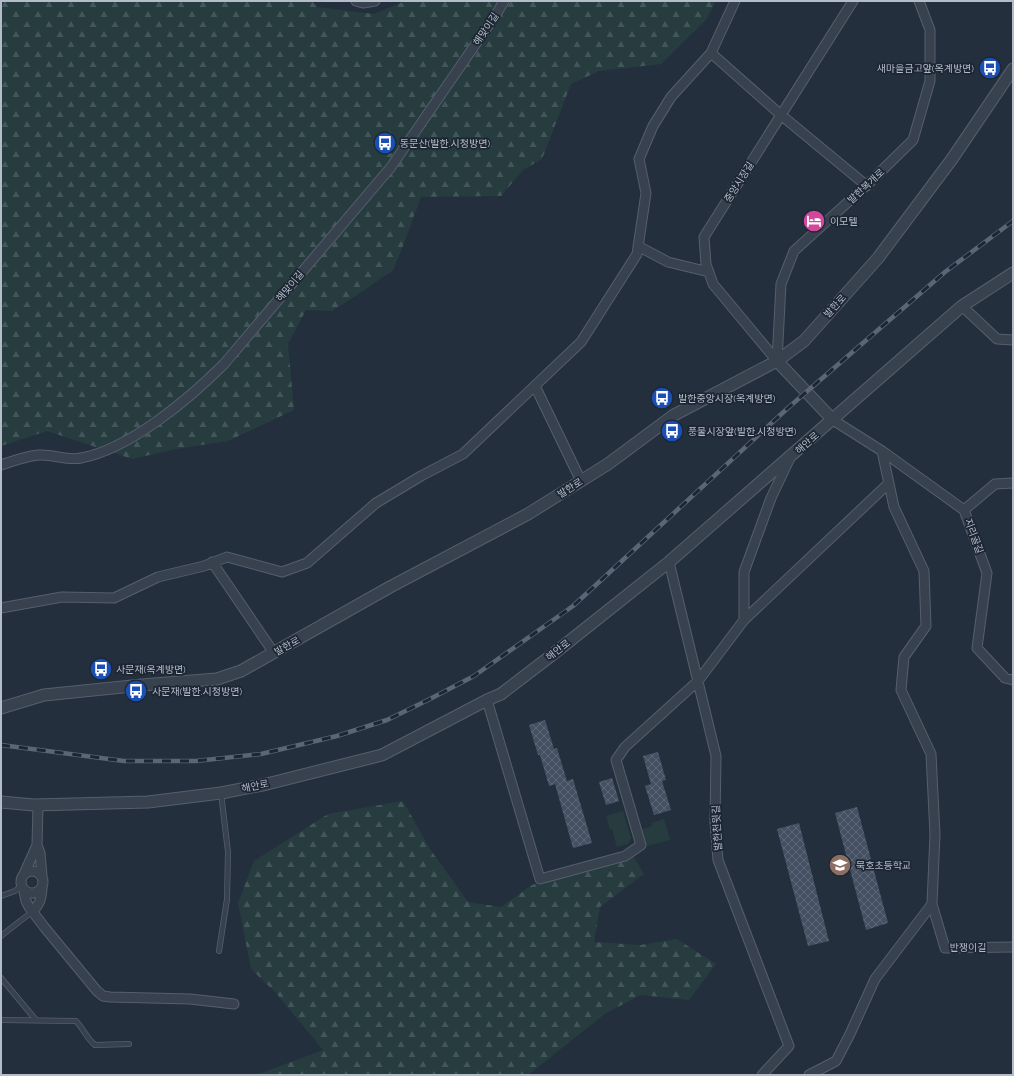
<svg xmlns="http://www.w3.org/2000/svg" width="1014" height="1076" font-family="Raleway,'Noto Sans KR',sans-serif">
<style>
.green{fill:#263c3f}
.forest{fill:url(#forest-firs)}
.building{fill:url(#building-cross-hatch)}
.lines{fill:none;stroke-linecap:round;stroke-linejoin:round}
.service-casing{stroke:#565f6c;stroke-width:6}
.minor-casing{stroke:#565f6c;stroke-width:11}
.tertiary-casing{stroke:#565f6c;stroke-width:13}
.service{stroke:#38414e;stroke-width:4.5}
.minor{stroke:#38414e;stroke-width:9}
.tertiary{stroke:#38414e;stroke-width:11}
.rail-casing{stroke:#5a6575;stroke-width:4.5}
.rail{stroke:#1d2633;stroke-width:3;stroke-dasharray:9;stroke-linecap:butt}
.labels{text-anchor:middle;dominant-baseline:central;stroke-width:3.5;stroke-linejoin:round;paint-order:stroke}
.street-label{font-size:10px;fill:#b4bcc9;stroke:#1d2633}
.poi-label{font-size:10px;fill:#b4bcc9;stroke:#1d2633;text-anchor:start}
</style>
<defs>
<pattern id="forest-firs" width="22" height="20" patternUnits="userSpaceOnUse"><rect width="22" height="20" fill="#263c3f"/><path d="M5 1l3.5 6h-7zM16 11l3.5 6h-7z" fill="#435659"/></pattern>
<pattern id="building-cross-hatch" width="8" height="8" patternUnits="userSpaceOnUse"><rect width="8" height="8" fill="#455162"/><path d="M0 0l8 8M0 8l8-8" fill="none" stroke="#5d6877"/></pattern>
</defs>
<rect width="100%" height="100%" fill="#242f3e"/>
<path class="green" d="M 623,811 L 631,838 L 628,844 L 617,847 L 612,829 L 610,830 L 606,816 Z
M 664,819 L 670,839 L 669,840 L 647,846 L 643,844 L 639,830 L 652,826 L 651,823 Z"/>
<path class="forest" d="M 1,1 L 312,1 L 317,7 L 374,14 L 405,1 L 716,1 L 706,20 L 661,64 L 599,71 L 571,84 L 542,159 L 523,170 L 501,196 L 421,197 L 403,246 L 393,270 L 357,295 L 332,311 L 306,310 L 288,344 L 294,410 L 228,441 L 176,449 L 132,459 L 47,431 L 1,446 Z
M 403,801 L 430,849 L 468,902 L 501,907 L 532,885 L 629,849 L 644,874 L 600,907 L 594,942 L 640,945 L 677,939 L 716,964 L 689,1000 L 641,995 L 606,1013 L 528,1075 L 256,1075 L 323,1050 L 275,992 L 251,969 L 238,903 L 254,861 L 328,814 Z"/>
<path class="building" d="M 545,720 L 554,749 L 557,748 L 567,781 L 573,779 L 592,843 L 573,848 L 555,784 L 549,786 L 540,755 L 538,755 L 529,725 Z
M 658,752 L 666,780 L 662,781 L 671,810 L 654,815 L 645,786 L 651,784 L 643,756 Z
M 612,778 L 619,801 L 606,805 L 599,782 Z
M 857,807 L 888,923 L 866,930 L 835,813 Z
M 799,823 L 829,941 L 808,946 L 777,829 Z"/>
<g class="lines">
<g class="service-casing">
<path id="service" d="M 1,896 L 15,891 L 21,886
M 1,936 L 33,911
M 219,951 L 227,899 L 228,852 L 221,793
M 1,978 L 36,1020
M 1,1020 L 76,1021 C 83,1028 87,1039 95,1045 L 129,1044"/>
</g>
<g class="minor-casing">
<path id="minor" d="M 356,1 L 363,3 L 375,1
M 711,53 L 781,115 L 867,186
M 638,246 L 668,262 L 709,272
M 962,306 L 997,339 L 1013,340
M 777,361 L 713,284 L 706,264 L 704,237 L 853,1
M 777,361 L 781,284 L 794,251 L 869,183 L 913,140 L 930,81 L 930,30 L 919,1
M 535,386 L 581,481
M 833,420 L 882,451 L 964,510 L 987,573 L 977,648 L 1005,678 L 1013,680
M 1,465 C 13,461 26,456 39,455 C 53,454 67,461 81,458 C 130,449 190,398 224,364 L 391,167 L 497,13 L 504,1
M 964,510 L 995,484 L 1013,483
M 212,562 L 274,653
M 669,562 L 716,756 L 715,822 L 718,860 L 789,1046 L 762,1075
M 1,608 L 62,597 L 114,598 L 158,577 L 204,566 L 227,557 L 282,572 L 307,563 L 376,503 L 421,476 L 463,454 L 581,342 L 637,254 L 646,193 L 639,159 L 653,126 L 671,97 L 711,53 L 735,1
M 744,620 L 889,483
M 487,700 L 540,879 L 625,856 L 641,845 L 616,760 L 625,747 L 698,681 L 744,620 L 744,572 L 771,498 L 790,458
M 37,845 L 40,853 L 42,876
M21 882a11 11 0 1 1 22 0a11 11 0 1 1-22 0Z
M 24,874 L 37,845 L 38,805
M 24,891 L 26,901 L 29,907 L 45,928 L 97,991 L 103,996 L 110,997 L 190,999 L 234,1004
M 932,904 L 945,948 L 1013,947
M 33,911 C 40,904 41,899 42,889
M 809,1075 L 836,1061 L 850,1034 L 875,979 L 932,904 L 935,834 L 931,754 L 901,690 L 904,657 L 926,626 L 924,571 L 894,507 L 882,451"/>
</g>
<g class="tertiary-casing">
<path id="tertiary" d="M 777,361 L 833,420
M 1,708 L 44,695 L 142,685 L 217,679 L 241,671 L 390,587 L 528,514 L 608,464 L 674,415 L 777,361 L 804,341 L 878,258 L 952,159 L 1013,69
M 1,802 L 34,805 L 148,802 L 221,793 L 267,784 L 382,755 L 487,700 L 501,694 L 552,655 L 669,562 L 962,306 L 1013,273"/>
</g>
<use href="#service" class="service"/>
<use href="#minor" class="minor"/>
<use href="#tertiary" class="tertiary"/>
<g class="rail-casing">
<path id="rail" d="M 1,745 L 124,761 L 196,761 L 261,754 L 337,736 L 387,720 L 428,700 L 474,676 L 573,606 L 789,407 L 945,272 L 1013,221"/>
</g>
<use href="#rail" class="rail"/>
</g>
<defs>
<g id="bus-disc" transform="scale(1.15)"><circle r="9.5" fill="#1a4fb4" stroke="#1d2633"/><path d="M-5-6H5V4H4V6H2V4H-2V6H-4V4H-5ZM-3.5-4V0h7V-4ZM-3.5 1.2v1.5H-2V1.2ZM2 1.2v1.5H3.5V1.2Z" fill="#fff"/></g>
<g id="hotel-disc" transform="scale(1.15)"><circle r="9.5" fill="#d1479c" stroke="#1d2633"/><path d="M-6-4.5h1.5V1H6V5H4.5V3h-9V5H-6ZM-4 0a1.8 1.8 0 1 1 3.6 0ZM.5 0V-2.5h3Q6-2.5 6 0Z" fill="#fff"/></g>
<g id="school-disc" transform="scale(1.15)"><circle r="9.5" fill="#8d6e63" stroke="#1d2633"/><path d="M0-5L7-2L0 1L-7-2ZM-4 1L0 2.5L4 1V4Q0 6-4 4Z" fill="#fff"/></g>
</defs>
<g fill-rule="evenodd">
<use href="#bus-disc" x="990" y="68"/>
<use href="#bus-disc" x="385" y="143"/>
<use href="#hotel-disc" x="814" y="221"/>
<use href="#bus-disc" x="662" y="398"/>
<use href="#bus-disc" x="672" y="431"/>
<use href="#bus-disc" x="101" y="669"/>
<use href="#bus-disc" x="136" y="691"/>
<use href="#school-disc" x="840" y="865"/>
</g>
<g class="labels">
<g class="street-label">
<text transform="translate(486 29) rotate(-56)">해맞이길</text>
<text transform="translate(739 182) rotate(-58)">중앙시장길</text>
<text transform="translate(866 186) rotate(-43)">발한복개로</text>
<text transform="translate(290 286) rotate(-50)">해맞이길</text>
<text transform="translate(835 306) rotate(-48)">발한로</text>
<text transform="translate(807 443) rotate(-41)">해안로</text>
<text transform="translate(570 488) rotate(-32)">발한로</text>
<text transform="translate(974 536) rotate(70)">지리골길</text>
<text transform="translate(287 646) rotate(-29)">발한로</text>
<text transform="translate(558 650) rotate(-38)">해안로</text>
<text transform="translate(255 786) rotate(-12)">해안로</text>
<text transform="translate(717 828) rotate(-93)">발한천윗길</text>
<text x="968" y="947">반쟁이길</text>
</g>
<g class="poi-label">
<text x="974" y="68" text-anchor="end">새마을금고앞(옥계방면)</text>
<text x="400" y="143">동문산(발한.시청방면)</text>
<text x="830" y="221">이모텔</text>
<text x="678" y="398">발한중앙시장(옥계방면)</text>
<text x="688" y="431">풍물시장앞(발한.시청방면)</text>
<text x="116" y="669">사문재(옥계방면)</text>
<text x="152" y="691">사문재(발한.시청방면)</text>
<text x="856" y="865">묵호초등학교</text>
</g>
</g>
<rect width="1014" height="1076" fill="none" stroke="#b4bcc9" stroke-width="4"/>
</svg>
